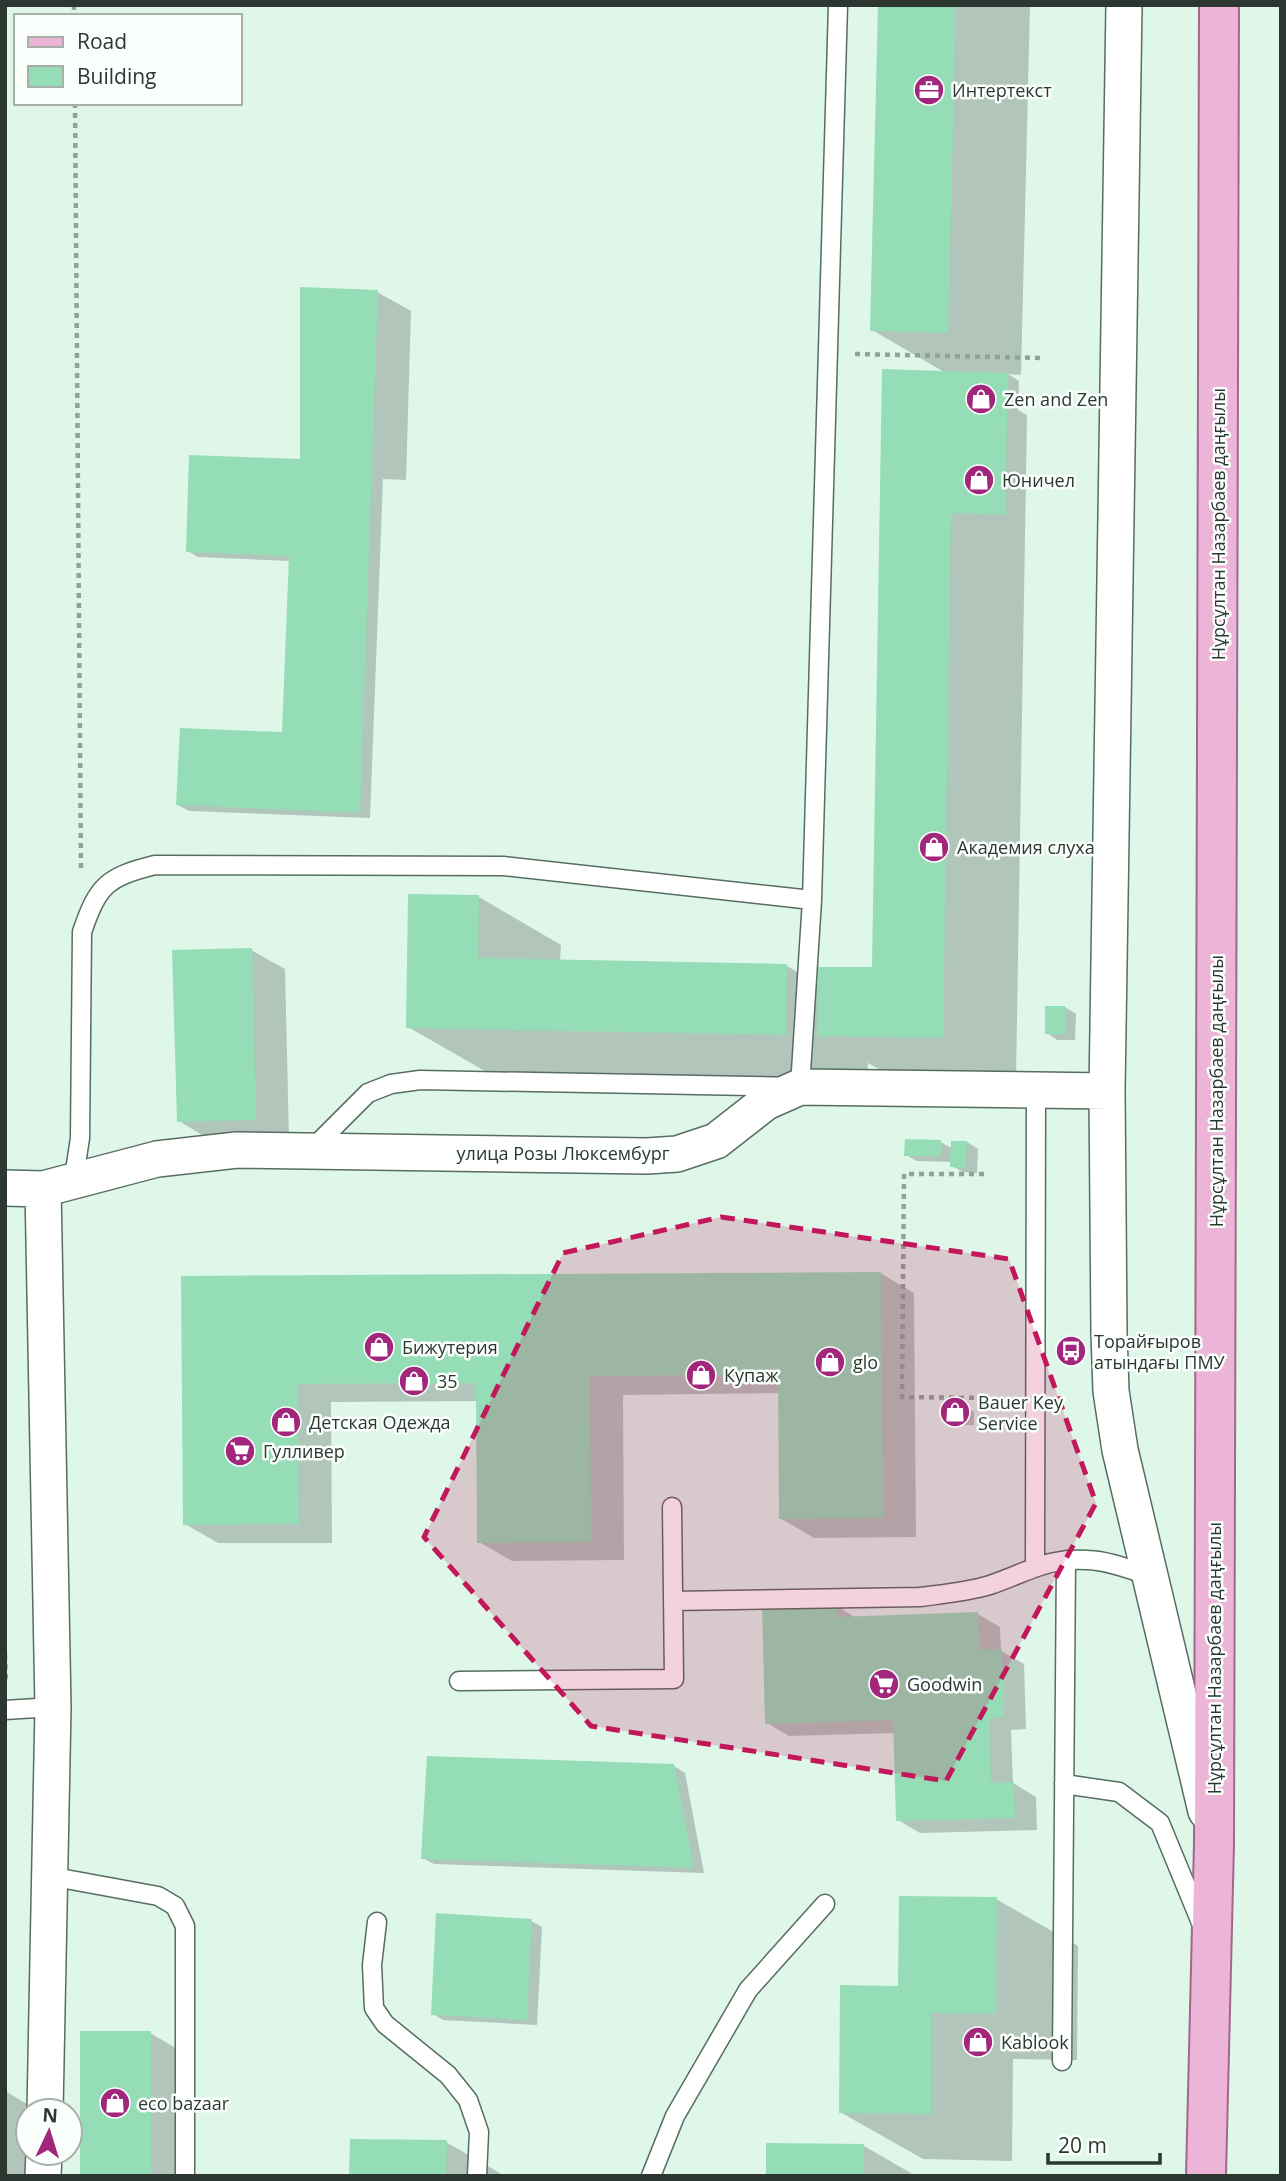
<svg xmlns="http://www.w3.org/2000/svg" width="1286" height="2181" font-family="'Open Sans',sans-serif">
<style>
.shadow{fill:#0003}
.building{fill:#94ddb6}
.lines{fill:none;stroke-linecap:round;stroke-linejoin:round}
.service-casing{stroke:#576d61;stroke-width:21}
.minor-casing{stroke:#576d61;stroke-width:38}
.primary-casing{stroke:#a1688c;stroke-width:42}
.path{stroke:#90a399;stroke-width:4.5;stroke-dasharray:5 5;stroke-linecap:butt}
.service{stroke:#fff;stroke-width:18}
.minor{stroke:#fff;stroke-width:35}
.primary{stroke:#ecb4d7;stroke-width:38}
.marked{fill:#c2185b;fill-opacity:0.2;stroke:#c2185b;stroke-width:5;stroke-dasharray:14 9;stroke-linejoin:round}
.labels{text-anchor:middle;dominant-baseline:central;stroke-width:5;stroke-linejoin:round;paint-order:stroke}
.poi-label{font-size:18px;fill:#2d3732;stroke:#fafffc;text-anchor:start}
.street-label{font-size:18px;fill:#2d3732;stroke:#fafffc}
</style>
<rect width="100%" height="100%" fill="#def7e9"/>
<path class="shadow" d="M 880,5 L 1030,5 L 1021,375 L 1008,374 L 1019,381 L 1018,410 L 1027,415 L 1016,1079 L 893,1077 L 868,1063 L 867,1081 L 490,1074 L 408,1027 L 479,897 L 561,945 L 560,961 L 787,966 L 820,985 L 874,969 L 946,373 L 872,330 Z
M 377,292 L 411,311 L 406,480 L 383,479 L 370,818 L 189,811 L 178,805 L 284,734 L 290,561 L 198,557 L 188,551 L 308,461 Z
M 251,950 L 285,969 L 289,1139 L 212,1141 L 179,1121 Z
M 1065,1007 L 1076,1014 L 1075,1040 L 1057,1040 L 1047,1033 Z
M 941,1142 L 953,1149 L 967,1142 L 978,1149 L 977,1173 L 963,1172 L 952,1166 L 952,1162 L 917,1161 L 906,1155 Z
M 880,1273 L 914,1293 L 916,1537 L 814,1538 L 780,1518 L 779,1393 L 623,1395 L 624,1560 L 512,1561 L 479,1542 L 478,1401 L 331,1402 L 332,1543 L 218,1543 L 185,1524 L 183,1278 Z
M 963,1405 L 974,1412 L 974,1425 L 959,1425 L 948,1419 Z
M 837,1606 L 856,1618 L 978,1614 L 1000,1627 L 1001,1651 L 1024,1664 L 1026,1729 L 1011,1730 L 1013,1783 L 1036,1797 L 1037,1830 L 920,1833 L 898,1820 L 895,1733 L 789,1736 L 767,1723 Z
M 674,1766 L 685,1773 L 704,1873 L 434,1864 L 423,1858 Z
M 996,1899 L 1078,1946 L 1077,2060 L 1013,2059 L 1012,2161 L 923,2159 L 840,2112 L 900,1988 Z
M 531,1921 L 542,1927 L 537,2025 L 443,2020 L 433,2014 Z
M 150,2033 L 193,2058 L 194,2176 L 82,2176 Z
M 5,2091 L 39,2111 L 28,2111 L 28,2153 L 40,2176 L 5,2176 Z
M 446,2142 L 505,2176 L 351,2176 Z
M 864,2146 L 916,2176 L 767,2176 Z"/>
<path class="building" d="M 878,5 L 956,5 L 948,333 L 870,331 Z
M 300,287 L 378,290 L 360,813 L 176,805 L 180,728 L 282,732 L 289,556 L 186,552 L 189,455 L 300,459 Z
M 882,369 L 1008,373 L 1005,515 L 951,513 L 943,1038 L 817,1036 L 818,967 L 872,967 Z
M 408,894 L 479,895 L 478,958 L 787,964 L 786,1035 L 406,1028 Z
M 252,948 L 256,1120 L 177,1122 L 172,950 Z
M 1045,1006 L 1065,1006 L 1065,1034 L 1045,1034 Z
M 905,1139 L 941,1140 L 941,1156 L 904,1156 Z
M 951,1141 L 967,1141 L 966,1168 L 950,1167 Z
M 881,1272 L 883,1518 L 779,1519 L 778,1375 L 590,1376 L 591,1542 L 477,1543 L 476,1383 L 298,1384 L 299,1524 L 183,1525 L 181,1276 Z
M 946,1404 L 964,1404 L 964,1420 L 946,1420 Z
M 837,1605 L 837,1617 L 978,1612 L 979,1650 L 1002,1649 L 1004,1717 L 989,1718 L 991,1783 L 1014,1782 L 1015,1818 L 896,1821 L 893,1720 L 765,1724 L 762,1607 Z
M 427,1756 L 674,1764 L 694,1868 L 421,1859 Z
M 899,1896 L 997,1897 L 996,2014 L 931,2013 L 931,2114 L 839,2113 L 840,1985 L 898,1986 Z
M 436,1913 L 532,1919 L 527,2020 L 431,2015 Z
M 80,2031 L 151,2031 L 151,2176 L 80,2176 Z
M 350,2139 L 447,2140 L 446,2176 L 349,2176 Z
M 766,2143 L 864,2144 L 864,2176 L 766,2176 Z"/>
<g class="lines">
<g class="service-casing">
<path id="service" d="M 312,1149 L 368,1093 L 391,1084 L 420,1080 L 800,1087 L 812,900 L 838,5
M 64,1177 L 75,1171 L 80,1138 L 82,932 C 98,885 107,877 155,865 L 503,866 L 812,900
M 1035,1565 L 1036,1092
M 673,1601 L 920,1597 C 943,1594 967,1592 990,1585 C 1026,1573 1047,1557 1088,1560 C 1110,1561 1131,1570 1151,1576
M 459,1681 L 674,1679 L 672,1507
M 5,1710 L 53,1707
M 1064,1784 L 1119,1792 L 1160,1823 L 1202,1925
M 49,1876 L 158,1896 L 175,1906 L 185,1926 L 185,2176
M 377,1922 L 372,1965 L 374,2008 L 385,2024 L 448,2075 L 468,2100 L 479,2132 L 477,2176
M 1062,2061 L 1066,1560
M 651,2176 L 675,2116 L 748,1990 L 825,1904"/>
</g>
<g class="minor-casing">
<path id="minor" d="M 1124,5 L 1107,1091 L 1109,1333 L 1111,1391 L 1120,1450 L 1206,1811
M 5,1188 L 43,1189 L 157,1159 L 237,1150 L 647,1156 L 677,1154 L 716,1141 L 766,1102 L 800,1087 L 1107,1091
M 43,1189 L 53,1707 L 45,2111
M 43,2176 L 44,2153"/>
</g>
<g class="primary-casing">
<path id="primary" d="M 1206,2176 L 1214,1843 L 1219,5"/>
</g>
<path class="path" d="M 74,5 L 74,16
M 75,103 L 81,872
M 855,354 L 1043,358
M 984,1174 L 904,1174 L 902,1397 L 987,1398
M 5,1654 L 6,1684"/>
<use href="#service" class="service"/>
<use href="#minor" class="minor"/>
<use href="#primary" class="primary"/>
</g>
<path class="marked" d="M 721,1217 L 1009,1259 L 1096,1503 L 946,1781 L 591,1726 L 424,1537 L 563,1253 Z"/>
<defs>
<g id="office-disc" transform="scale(1.575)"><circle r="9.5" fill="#a1267c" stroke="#fafffc"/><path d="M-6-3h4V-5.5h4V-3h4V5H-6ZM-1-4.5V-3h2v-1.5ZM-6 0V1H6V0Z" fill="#fff"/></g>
<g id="shop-disc" transform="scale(1.575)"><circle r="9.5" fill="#a1267c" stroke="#fafffc"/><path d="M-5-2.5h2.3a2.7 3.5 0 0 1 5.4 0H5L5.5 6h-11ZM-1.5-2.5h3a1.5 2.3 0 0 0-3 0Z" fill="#fff"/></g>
<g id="bus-disc" transform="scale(1.575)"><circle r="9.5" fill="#a1267c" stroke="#fafffc"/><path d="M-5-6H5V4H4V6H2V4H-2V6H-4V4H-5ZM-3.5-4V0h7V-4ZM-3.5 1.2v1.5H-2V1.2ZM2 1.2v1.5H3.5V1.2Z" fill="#fff"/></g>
<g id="supermarket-disc" transform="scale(1.575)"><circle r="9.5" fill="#a1267c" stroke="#fafffc"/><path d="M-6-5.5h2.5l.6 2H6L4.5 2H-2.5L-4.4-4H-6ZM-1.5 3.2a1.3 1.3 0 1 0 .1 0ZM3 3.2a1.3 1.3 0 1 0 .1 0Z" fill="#fff"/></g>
</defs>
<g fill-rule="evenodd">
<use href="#office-disc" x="929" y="90"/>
<use href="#shop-disc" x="981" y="399"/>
<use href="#shop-disc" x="979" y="480"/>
<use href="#shop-disc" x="934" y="847"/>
<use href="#shop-disc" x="379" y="1347"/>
<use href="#bus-disc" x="1071" y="1351"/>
<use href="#shop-disc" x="830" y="1362"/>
<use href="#shop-disc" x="701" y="1375"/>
<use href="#shop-disc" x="414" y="1381"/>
<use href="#shop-disc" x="955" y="1412"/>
<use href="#shop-disc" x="286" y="1422"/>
<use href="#supermarket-disc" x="240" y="1451"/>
<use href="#supermarket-disc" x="884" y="1684"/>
<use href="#shop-disc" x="978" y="2042"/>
<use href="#shop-disc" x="115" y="2103"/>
</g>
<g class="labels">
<g class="poi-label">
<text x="952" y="90">Интертекст</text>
<text x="1004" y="399">Zen and Zen</text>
<text x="1002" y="480">Юничел</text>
<text x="957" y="847">Академия слуха</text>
<text x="1094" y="1341">Торайғыров<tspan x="1094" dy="21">атындағы ПМУ</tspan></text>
<text x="402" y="1347">Бижутерия</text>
<text x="853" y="1362">glo</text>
<text x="724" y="1375">Купаж</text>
<text x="437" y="1381">35</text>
<text x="978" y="1402">Bauer Key<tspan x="978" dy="21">Service</tspan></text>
<text x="309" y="1422">Детская Одежда</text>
<text x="263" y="1451">Гулливер</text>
<text x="907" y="1684">Goodwin</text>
<text x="1001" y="2042">Kablook</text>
<text x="138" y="2103">eco bazaar</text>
</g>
<g class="street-label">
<text transform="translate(1218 524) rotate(-90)">Нұрсұлтан Назарбаев даңғылы</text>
<text transform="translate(1216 1091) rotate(-90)">Нұрсұлтан Назарбаев даңғылы</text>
<text x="563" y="1153">улица Розы Люксембург</text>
<text transform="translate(1214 1658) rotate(-90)">Нұрсұлтан Назарбаев даңғылы</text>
</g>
</g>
<rect width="1286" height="2181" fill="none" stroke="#2d3732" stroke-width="14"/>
<rect x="14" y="14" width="228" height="91" fill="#fafffc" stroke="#a8afab" stroke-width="2"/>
<rect x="28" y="37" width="35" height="10" fill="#ecb4d7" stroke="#a8afab" stroke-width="2"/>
<text x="77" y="49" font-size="21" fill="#2d3732">Road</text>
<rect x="28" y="66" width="35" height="21" fill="#94ddb6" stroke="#a8afab" stroke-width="2"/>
<text x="77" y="84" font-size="21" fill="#2d3732">Building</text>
<g transform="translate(49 2132) rotate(4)"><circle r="33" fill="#fafffc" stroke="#a8afab" stroke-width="2"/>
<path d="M0-5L12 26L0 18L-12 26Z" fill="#a1267c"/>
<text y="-10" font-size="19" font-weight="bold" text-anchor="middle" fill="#2d3732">N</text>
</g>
<path d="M1048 2153v10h112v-10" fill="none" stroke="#2d3732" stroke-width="3.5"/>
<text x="1058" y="2153" font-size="21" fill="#2d3732" stroke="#fafffc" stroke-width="5" paint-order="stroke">20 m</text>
</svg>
